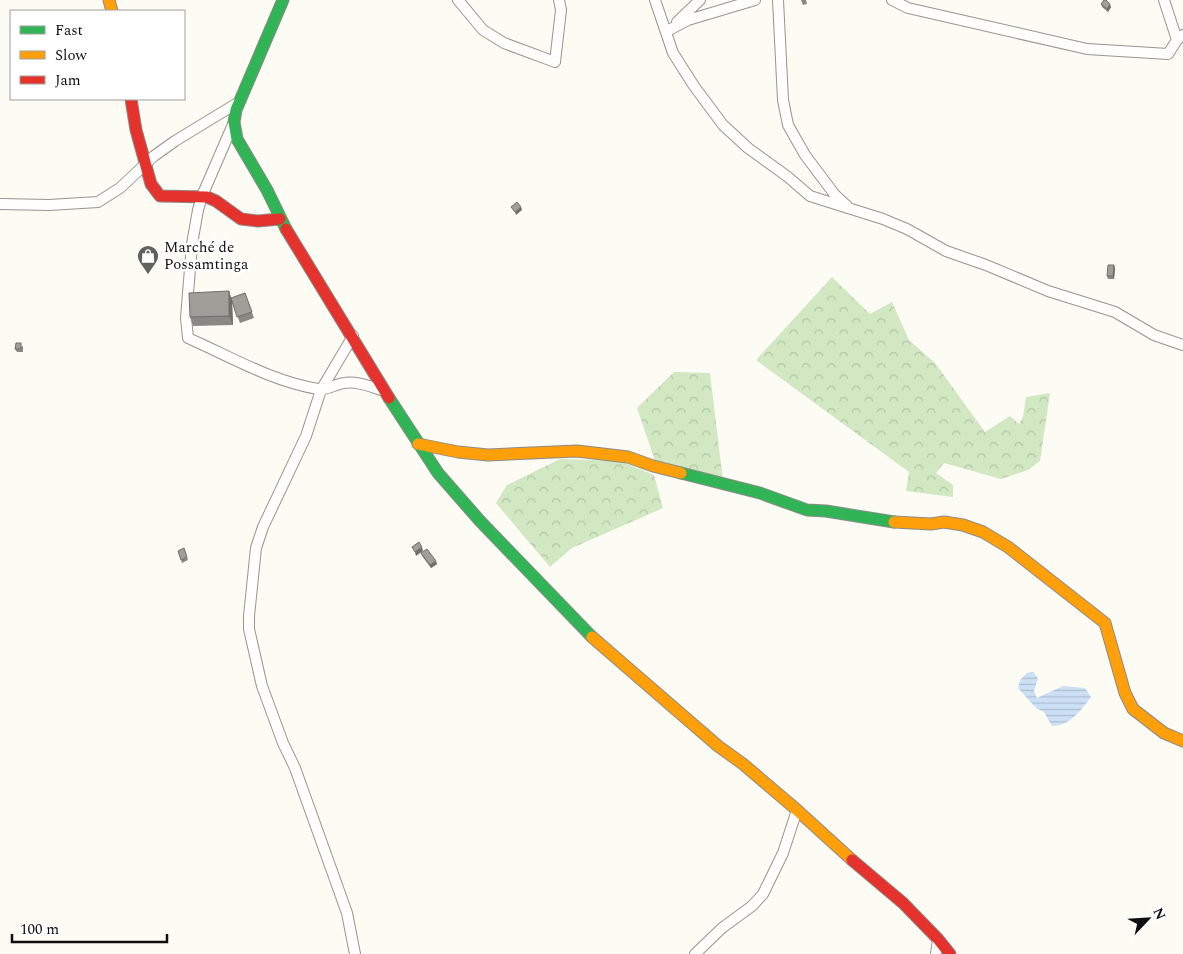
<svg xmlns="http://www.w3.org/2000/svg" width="1183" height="954" font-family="Spectral,serif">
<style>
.forest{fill:url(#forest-crowns)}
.water{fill:url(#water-rules)}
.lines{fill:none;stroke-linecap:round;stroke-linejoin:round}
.street-casing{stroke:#959592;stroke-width:12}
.fast-casing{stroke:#8c8b88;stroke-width:13}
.slow-casing{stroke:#8c8b88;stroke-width:13}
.jam-casing{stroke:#8c8b88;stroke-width:13}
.street{stroke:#fffefd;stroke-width:10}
.fast{stroke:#30b455;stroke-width:11}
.slow{stroke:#ff9f0a;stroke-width:11}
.jam{stroke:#e5322d;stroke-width:11}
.wall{fill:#898884}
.shaded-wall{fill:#6f6f6b}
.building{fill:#9f9e99;stroke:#6f6f6b}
.labels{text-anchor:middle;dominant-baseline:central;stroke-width:5;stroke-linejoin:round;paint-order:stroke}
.poi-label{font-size:15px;fill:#0e0e0e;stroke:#fff;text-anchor:start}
</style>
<defs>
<pattern id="forest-crowns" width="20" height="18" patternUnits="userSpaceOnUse" patternTransform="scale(1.25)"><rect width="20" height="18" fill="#d1e8c2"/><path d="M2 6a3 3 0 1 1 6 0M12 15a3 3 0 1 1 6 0" fill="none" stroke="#b2c6a6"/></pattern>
<pattern id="water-rules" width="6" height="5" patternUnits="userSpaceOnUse" patternTransform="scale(1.25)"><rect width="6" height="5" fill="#cbe0f4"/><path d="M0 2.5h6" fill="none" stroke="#adbfd0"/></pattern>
</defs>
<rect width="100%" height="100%" fill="#fcfbf4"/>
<path class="forest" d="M 832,277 L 870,314 L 892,302 L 909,340 L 935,363 L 985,432 L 1010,416 L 1019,424 L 1023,417 L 1026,397 L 1050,393 L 1040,461 L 1028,470 L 1001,479 L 944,463 L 936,473 L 953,485 L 953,497 L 906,491 L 909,472 L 756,360 Z
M 674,372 L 710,373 L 724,489 L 657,467 L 637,408 Z
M 560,459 L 620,461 L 654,475 L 663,508 L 572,548 L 550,567 L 496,503 L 507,485 Z"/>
<path class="water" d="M 1033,672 L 1038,678 L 1034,691 L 1037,698 L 1063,686 L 1085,688 L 1091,697 C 1081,710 1070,726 1052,726 L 1044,712 L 1036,708 L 1018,688 L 1020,680 L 1027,673 Z"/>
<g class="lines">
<g class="street-casing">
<path id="street" d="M 458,0 L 483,30 L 504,43 L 555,62 L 561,10 L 559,0
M 655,0 L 673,53 L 694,86 L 723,125 L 748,148 L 788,177 L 810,196 L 883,219 L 907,229 L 946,251 L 986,265 L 1048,291 L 1115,312 L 1154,335 L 1183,345
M 778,0 L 783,100 L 788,125 L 805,155 L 835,195 L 847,206
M 892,0 L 908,8 L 1087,49 L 1168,54 L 1177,40 L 1183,35
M 1164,0 L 1177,40
M 677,22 L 700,0
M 667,31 L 688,20 L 755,0
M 234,122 L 202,196 L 198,210 L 192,244 L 186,318 L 188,338 C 231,357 271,381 318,389 C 326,391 335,384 344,383 C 358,381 371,387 385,391
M 0,204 L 49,205 L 98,202 L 120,188 L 154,156 L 175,141 L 239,102
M 353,336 L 321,390 L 306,436 L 263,527 L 256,548 L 249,616 L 249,629 L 262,686 L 283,743 L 295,768 L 347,913 L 355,954
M 695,954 L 722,928 L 752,906 L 763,894 L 783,853 L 797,810
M 936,954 L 938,939"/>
</g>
<g class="fast-casing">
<path id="fast" d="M 283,0 L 236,110 L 234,122 L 237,139 L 267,190 L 286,229
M 389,398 L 438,473 L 480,521 L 592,637
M 681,473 L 760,493 L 807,510 L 826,511 L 894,522"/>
</g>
<g class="slow-casing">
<path id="slow" d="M 109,0 L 112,11
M 418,444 L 458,452 L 488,455 L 577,451 L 628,457 L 653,466 L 681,473
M 894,522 L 931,524 L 944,522 L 963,525 L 983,532 L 1008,547 L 1105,623 L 1125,693 L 1133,709 L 1164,733 L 1183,741
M 592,637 L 718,746 L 743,764 L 797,810 L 852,860"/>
</g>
<g class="jam-casing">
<path id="jam" d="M 131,99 L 136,130 L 151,184 L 160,196 L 207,197 L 216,201 L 241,219 L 258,221 L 280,219
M 286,229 L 389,398
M 852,860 L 903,903 L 938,939 L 950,954"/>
</g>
<use href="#street" class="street"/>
<use href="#fast" class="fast"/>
<use href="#slow" class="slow"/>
<use href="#jam" class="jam"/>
</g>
<path class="wall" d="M 801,0 L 806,0 L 807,4 L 803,5 Z
M 1101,4 L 1111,7 L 1108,12 L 1102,7 Z
M 1114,265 L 1115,269 L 1114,279 L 1108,279 L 1107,276 Z
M 229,291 L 231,298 L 245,293 L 254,318 L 240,323 L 232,302 L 233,325 L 193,326 L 190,317 Z
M 23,346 L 23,352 L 17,352 L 15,349 Z
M 184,548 L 188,560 L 182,563 L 178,551 Z
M 421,553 L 437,564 L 431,568 L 422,556 Z"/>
<path class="shaded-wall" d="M 1110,4 L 1111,7 L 1108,12 L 1107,9 Z
M 521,207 L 522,210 L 516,215 L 515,212 Z
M 1114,265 L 1115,269 L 1114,279 L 1113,276 Z
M 229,291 L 232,301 L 233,325 L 229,316 Z
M 422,547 L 423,551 L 416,556 L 415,552 Z
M 436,561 L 437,564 L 431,568 L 430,565 Z"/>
<path class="building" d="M 1104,0 L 1106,0 L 1110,4 L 1107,9 L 1101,4 Z
M 517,202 L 521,207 L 515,212 L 511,207 Z
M 1108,265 L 1114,265 L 1113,276 L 1107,276 Z
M 229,291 L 229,316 L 190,317 L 189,293 Z
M 245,293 L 252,312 L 237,317 L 231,298 Z
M 16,343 L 21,343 L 21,349 L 15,349 Z
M 419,542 L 422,547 L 415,552 L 412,547 Z
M 184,548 L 187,557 L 181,560 L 178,551 Z
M 427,549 L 436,561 L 430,565 L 421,553 Z"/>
<defs>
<g id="shop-pin" transform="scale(1.125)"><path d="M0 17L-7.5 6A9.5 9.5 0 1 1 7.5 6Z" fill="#61615e" stroke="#fff"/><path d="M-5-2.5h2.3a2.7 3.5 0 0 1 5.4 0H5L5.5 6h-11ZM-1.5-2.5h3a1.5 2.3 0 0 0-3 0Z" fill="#fff"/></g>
</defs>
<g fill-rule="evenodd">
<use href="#shop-pin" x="148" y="256"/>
</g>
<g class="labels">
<g class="poi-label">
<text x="164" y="247">Marché de<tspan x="164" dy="17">Possamtinga</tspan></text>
</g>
</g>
<rect x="10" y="10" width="175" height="90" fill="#ffffff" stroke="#9f9f9f"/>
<rect x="20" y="26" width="25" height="8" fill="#30b455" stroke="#9f9f9f"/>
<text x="55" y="35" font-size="15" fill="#0e0e0e">Fast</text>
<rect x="20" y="51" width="25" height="8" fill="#ff9f0a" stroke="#9f9f9f"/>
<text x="55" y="60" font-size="15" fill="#0e0e0e">Slow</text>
<rect x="20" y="76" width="25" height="8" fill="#e5322d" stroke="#9f9f9f"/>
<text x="55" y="85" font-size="15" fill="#0e0e0e">Jam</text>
<g transform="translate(1148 919) rotate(65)" stroke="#ffffff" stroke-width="4" paint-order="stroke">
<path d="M0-4L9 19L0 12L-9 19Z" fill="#0e0e0e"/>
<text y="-8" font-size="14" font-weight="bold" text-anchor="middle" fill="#0e0e0e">N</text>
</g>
<path d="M12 934v8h155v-8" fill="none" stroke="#0e0e0e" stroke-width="2.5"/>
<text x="20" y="934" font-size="15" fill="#0e0e0e" stroke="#ffffff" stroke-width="4" paint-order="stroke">100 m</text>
</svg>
